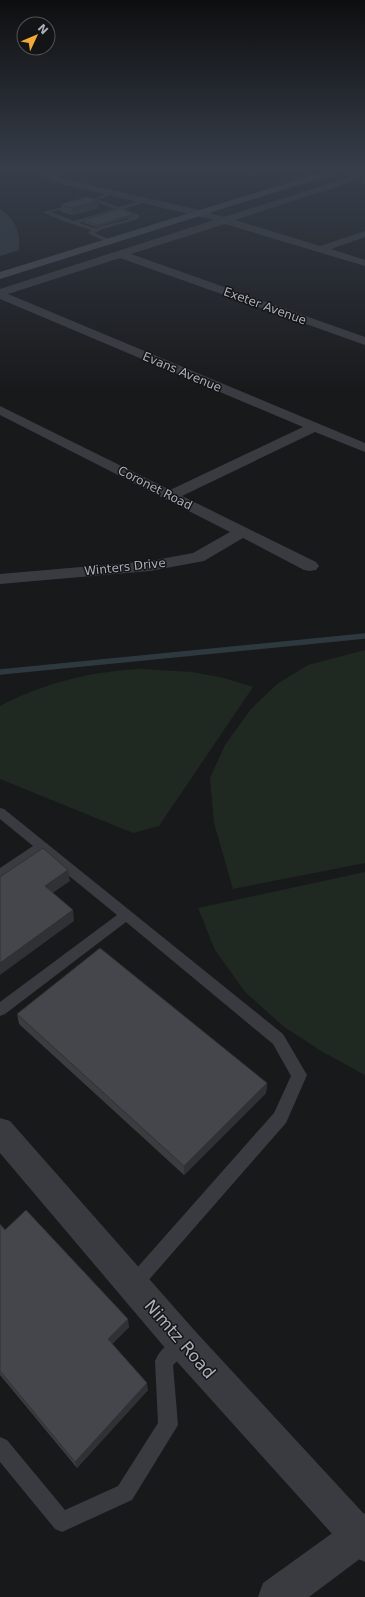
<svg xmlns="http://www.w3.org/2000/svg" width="365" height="1597" font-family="'DejaVu Sans',sans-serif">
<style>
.green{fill:#202921}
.water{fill:#2e393f}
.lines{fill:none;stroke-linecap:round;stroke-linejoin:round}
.stream{stroke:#2e393f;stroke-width:5.5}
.service{fill:#393b40;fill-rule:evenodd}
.minor{fill:#393b40;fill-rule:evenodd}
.tertiary{fill:#393b40;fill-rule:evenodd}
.secondary{fill:#474a50;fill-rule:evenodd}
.wall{fill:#3b3c40}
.shaded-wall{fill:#303134}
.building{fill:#45464b;stroke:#303134}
.labels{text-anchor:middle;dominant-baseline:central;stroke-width:3;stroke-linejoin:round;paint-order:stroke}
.far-street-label{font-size:12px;fill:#abb0ba;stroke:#131416}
.near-street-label{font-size:17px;fill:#abb0ba;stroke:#131416}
</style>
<rect width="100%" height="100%" fill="#18191b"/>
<path class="green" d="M 365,650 L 365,863 L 233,889 L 214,823 L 210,778 L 225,745 L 251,709 L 277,684 L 308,665 Z
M 141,669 L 192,672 L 224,678 L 253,687 L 159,826 L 133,833 L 0,779 L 0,706 C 44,683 92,671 141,669 Z
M 365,872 L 365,1075 L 321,1051 L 283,1026 L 245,992 L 215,950 L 198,908 Z"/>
<path class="water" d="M 0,209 C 16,220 20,231 19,250 L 0,256 Z"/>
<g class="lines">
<path class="stream" d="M 0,672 L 365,636"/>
<path class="service" d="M 110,192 L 115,193 L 99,200 L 119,207 L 146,199 L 149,201 L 124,209 L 139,215 L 139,217 L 135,220 L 103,229 L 95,233 L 111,240 L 111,242 L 107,242 L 89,234 L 88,233 L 91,230 L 63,221 L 43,212 L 79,203 L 79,205 L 51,212 L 74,221 L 114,209 L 91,200 ZM 119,211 L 133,216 L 126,220 L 95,228 L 79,223 Z
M 0,808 L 4,809 L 283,1034 L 307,1075 L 286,1123 L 140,1290 L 134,1293 L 128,1290 L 125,1284 L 128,1278 L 274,1113 L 291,1076 L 273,1044 L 126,922 L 5,1014 L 0,1016 L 0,1002 L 117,915 L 41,853 L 5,877 L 0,879 L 0,868 L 33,846 L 0,819 Z
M 183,1335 L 189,1338 L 192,1344 L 189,1350 L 173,1365 L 178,1425 L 132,1500 L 62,1532 L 55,1529 L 0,1462 L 0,1437 L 7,1440 L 65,1510 L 118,1486 L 158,1423 L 155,1361 C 159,1350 172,1339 183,1335 Z"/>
<path class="minor" d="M 41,168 L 49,168 L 59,178 L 200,210 L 224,217 L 331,183 L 365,170 L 365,176 L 337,187 L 235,220 L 320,246 L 365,231 L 365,237 L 331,249 L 365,260 L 365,266 L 225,224 L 131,254 L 365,337 L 365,345 L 120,258 L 8,294 L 365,443 L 365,452 L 315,432 L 182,496 L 316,562 L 319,566 L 316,570 L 310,571 L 304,570 L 243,538 L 204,561 L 150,571 L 0,584 L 0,574 L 150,561 L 193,553 L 230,532 L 0,415 L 0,406 L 170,490 L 303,427 L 0,299 L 0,289 L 214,220 L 53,182 L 41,171 Z
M 0,1118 L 10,1121 L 195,1331 L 365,1515 L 365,1562 L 352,1556 L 171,1355 L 0,1153 Z"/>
<path class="tertiary" d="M 365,1513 L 365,1555 L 309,1597 L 258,1597 L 263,1583 L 352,1519 Z"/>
<path class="secondary" d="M 335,168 L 347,168 L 346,170 L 0,279 L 0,272 Z"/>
</g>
<path class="wall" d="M 195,168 L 225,168 L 209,172 Z
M 363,176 L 365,176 L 365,184 L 363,184 Z
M 98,200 L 99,208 L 86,212 L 73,215 L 61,212 L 61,204 Z
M 134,214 L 134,216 L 97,227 L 84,223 L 83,220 Z
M 17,1014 L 267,1083 L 266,1093 L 184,1175 L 19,1024 Z
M 0,1224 L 5,1230 L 129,1327 L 112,1344 L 148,1390 L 77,1468 L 0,1375 Z"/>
<path class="shaded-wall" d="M 209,168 L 225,168 L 209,172 Z
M 98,200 L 99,208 L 86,212 L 73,215 L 72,208 Z
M 134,214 L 134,216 L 97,227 L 97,225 Z
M 68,870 L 70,881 L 47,897 L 45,886 Z
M 73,910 L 74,921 L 0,975 L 0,963 Z
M 267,1083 L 266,1093 L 184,1175 L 184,1166 Z
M 128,1319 L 129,1327 L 109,1347 L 108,1339 Z
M 147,1383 L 148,1390 L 77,1468 L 75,1462 Z"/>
<path class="building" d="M 87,197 L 98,200 L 72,208 L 61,204 Z
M 121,209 L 134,214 L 97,225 L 83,220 Z
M 43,848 L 68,870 L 45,886 L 73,910 L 0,963 L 0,877 Z
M 100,948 L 267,1083 L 184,1166 L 17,1014 Z
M 26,1210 L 128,1319 L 108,1339 L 147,1383 L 75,1462 L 0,1371 L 0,1224 L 5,1230 Z"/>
<linearGradient id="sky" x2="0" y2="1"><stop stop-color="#0d0e0f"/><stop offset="0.43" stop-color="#373e4a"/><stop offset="1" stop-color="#373e4a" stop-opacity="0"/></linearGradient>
<rect width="365" height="391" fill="url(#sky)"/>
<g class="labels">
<g class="far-street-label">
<text transform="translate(265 306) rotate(20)">Exeter Avenue</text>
<text transform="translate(182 372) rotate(23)">Evans Avenue</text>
<text transform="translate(155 488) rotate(27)">Coronet Road</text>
<text transform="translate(125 567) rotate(-6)">Winters Drive</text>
</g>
<g class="near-street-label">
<text transform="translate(180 1339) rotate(49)">Nimtz Road</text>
</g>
</g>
<g transform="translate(36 36) rotate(46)"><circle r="19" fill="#131416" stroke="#505258"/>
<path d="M0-3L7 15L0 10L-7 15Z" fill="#f3a938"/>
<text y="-6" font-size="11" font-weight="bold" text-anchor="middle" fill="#abb0ba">N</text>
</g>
</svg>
